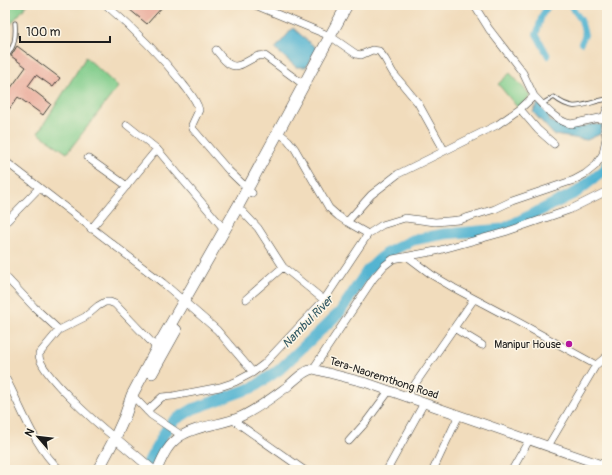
<svg xmlns="http://www.w3.org/2000/svg" width="612" height="475" font-family="Pangolin,sans-serif">
<style>
.green{fill:#80cc8b;stroke:#4e7454}
.water{fill:#52b4d1;stroke:#376876}
.lines{fill:none;stroke-linecap:round;stroke-linejoin:round}
.canal{stroke:#52b4d1;stroke-width:6}
.river{stroke:#52b4d1;stroke-width:11}
.building{fill:#e9a999}
.service-casing{stroke:#3c3934;stroke-width:5}
.minor-casing{stroke:#3c3934;stroke-width:8}
.tertiary-casing{stroke:#3c3934;stroke-width:10}
.primary-casing{stroke:#3c3934;stroke-width:12}
.service{stroke:#fff;stroke-width:3.5}
.minor{stroke:#fff;stroke-width:7}
.tertiary{stroke:#fff;stroke-width:9}
.primary{stroke:#fff;stroke-width:11}
.poi-dot{fill:#b5179e;stroke:#fcf5e5;stroke-width:1.5}
.labels{text-anchor:middle;dominant-baseline:central;stroke-width:3;stroke-linejoin:round;paint-order:stroke}
.poi-label{font-size:11px;fill:#1c1c1c;stroke:#fcf5e5;text-anchor:end}
.street-label{font-size:11px;fill:#1c1c1c;stroke:#fcf5e5}
.water-label{font-size:12px;font-style:italic;fill:#325964;stroke:#fcf5e5}
</style>
<rect width="100%" height="100%" fill="#fcf5e5"/>
<filter id="ink" filterUnits="userSpaceOnUse"><feTurbulence type="fractalNoise" baseFrequency=".025" numOctaves="2"/><feDisplacementMap in="SourceGraphic" scale="8" xChannelSelector="R" yChannelSelector="G"/><feConvolveMatrix kernelMatrix="1 2 1 2 8 2 1 2 1" color-interpolation-filters="sRGB"/></filter>
<filter id="wash" filterUnits="userSpaceOnUse"><feTurbulence type="fractalNoise" baseFrequency=".012" numOctaves="4" result="noise"/><feDisplacementMap in="SourceGraphic" scale="16" xChannelSelector="R" yChannelSelector="G"/><feGaussianBlur stdDeviation="0.9" result="paint"/><feColorMatrix in="noise" values="0 0 0 0 0 0 0 0 0 0 0 0 0 0 0 0 0 1.4 0 .05"/><feComposite in="paint" operator="in"/></filter>
<g filter="url(#wash)">
<rect width="100%" height="100%" fill="#f1dcbc"/>
<path class="green" d="M 5,5 L 27,5 L 5,31 Z
M 86,57 L 118,87 L 67,153 L 38,133 Z
M 510,73 L 531,96 L 518,108 L 498,84 Z"/>
<path class="water" d="M 293,28 L 317,49 L 306,67 L 296,67 L 275,49 Z
M 538,103 L 547,112 L 550,121 L 565,127 L 579,128 L 591,124 L 603,125 L 600,134 L 587,140 L 554,135 L 533,112 Z"/>
<g class="lines">
<path class="canal" d="M 570,5 L 581,20 L 585,35 L 581,43
M 548,56 L 536,34 L 537,32 L 542,15 L 549,5"/>
<path class="river" d="M 144,470 L 167,428 L 175,420 L 193,409 L 254,387 L 279,370 L 340,312 L 367,271 L 385,254 L 413,240 L 444,234 L 503,229 L 577,192 L 607,168 L 607,164"/>
</g>
<g id="blocks">
<path class="building" d="M 132,5 L 164,5 L 147,24 L 129,9 Z
M 17,46 L 60,78 L 53,87 L 36,75 L 28,86 L 51,104 L 43,115 L 18,97 L 5,115 L 5,96 L 26,67 L 11,56 Z"/>
</g>
</g>
<g filter="url(#ink)">
<use href="#blocks" fill-opacity="0" stroke="#3c3934" stroke-width="1"/>
<g class="lines">
<g class="service-casing">
<path id="service" d="M 5,58 C 15,47 16,37 15,23
M 542,104 L 554,97 C 575,114 584,103 607,99"/>
</g>
<g class="minor-casing">
<path id="minor" d="M 106,5 C 134,29 160,55 183,84 C 189,92 197,100 199,110 L 192,125 L 193,129 L 229,171 L 252,193
M 255,5 L 330,36 L 356,54 L 361,55 L 372,50 L 379,51 L 385,59 L 393,73 L 418,103 L 444,150
M 216,50 C 220,55 224,61 229,64 C 241,72 253,52 265,56 L 304,85
M 534,96 C 544,106 555,121 571,124 L 604,117 L 607,109
M 520,109 L 538,130 L 554,144
M 127,125 L 157,149 L 224,229
M 278,132 L 288,140 L 295,149 L 329,208 L 338,216 L 347,222 L 371,195 L 398,174 L 497,125 L 520,109 L 534,96 L 523,73 L 489,29 L 474,5
M 88,158 L 127,186
M 5,161 L 163,283 L 217,330 L 251,370 L 252,373 L 235,382 L 220,387 L 173,396 L 162,397 L 147,411
M 242,211 L 258,228 L 283,267 L 324,300
M 347,222 L 368,234 L 382,225 L 405,218 L 435,222 L 459,220 L 495,209 L 512,201 L 574,180 L 585,174 L 595,166 L 603,154 L 606,138 L 604,117
M 5,223 L 39,188
M 91,229 L 157,149
M 408,257 L 432,275 L 454,288 L 520,323 L 596,365
M 5,276 L 34,307 L 59,330
M 246,299 L 283,267
M 454,328 L 482,345
M 313,369 L 373,279 L 384,266 L 393,259 L 436,251 L 505,232 L 569,210 L 607,191
M 252,373 L 264,364 L 324,300 L 368,234
M 5,377 C 22,408 33,445 60,470
M 132,395 L 151,415 L 181,435
M 406,397 L 474,299
M 233,420 L 304,470
M 115,438 C 100,426 37,372 39,354 L 59,330 L 85,317 L 98,306 L 105,302 L 110,302 L 115,304 L 157,348
M 349,441 L 366,422 L 389,391
M 548,446 L 596,365 L 607,356
M 387,470 L 424,403
M 433,470 L 459,415
M 512,470 L 529,440"/>
</g>
<g class="tertiary-casing">
<path id="tertiary" d="M 115,438 L 153,470
M 157,470 C 163,456 168,444 181,436 C 197,425 224,425 242,416 C 259,408 273,397 288,386 C 295,380 303,371 313,369 L 367,383 L 607,467"/>
</g>
<g class="primary-casing">
<path id="primary" d="M 152,373 L 176,330
M 98,470 L 115,438 L 125,416 L 132,395 L 157,348 L 237,208 L 347,5"/>
</g>
<use href="#service" class="service"/>
<use href="#minor" class="minor"/>
<use href="#tertiary" class="tertiary"/>
<use href="#primary" class="primary"/>
</g>
</g>
<circle class="poi-dot" cx="569" cy="344" r="4"/>
<g class="labels">
<g class="poi-label">
<text x="561" y="344">Manipur House</text>
</g>
<g class="street-label">
<text transform="translate(384 378) rotate(18)">Tera-Naoremthong Road</text>
</g>
<g class="water-label">
<text transform="translate(308 322) rotate(-46)">Nambul River</text>
</g>
</g>
<rect width="612" height="475" fill="none" stroke="#fcf5e5" stroke-width="20"/>
<g transform="translate(38 437) rotate(298)" stroke="#fcf5e5" stroke-width="3" paint-order="stroke">
<path d="M0-3L7 15L0 10L-7 15Z" fill="#1c1c1c"/>
<text y="-6" font-size="11" font-weight="bold" text-anchor="middle" fill="#1c1c1c">N</text>
</g>
<path d="M20 36v6h90v-6" fill="none" stroke="#1c1c1c" stroke-width="2"/>
<text x="26" y="36" font-size="12" fill="#1c1c1c" stroke="#fcf5e5" stroke-width="3" paint-order="stroke">100 m</text>
</svg>
